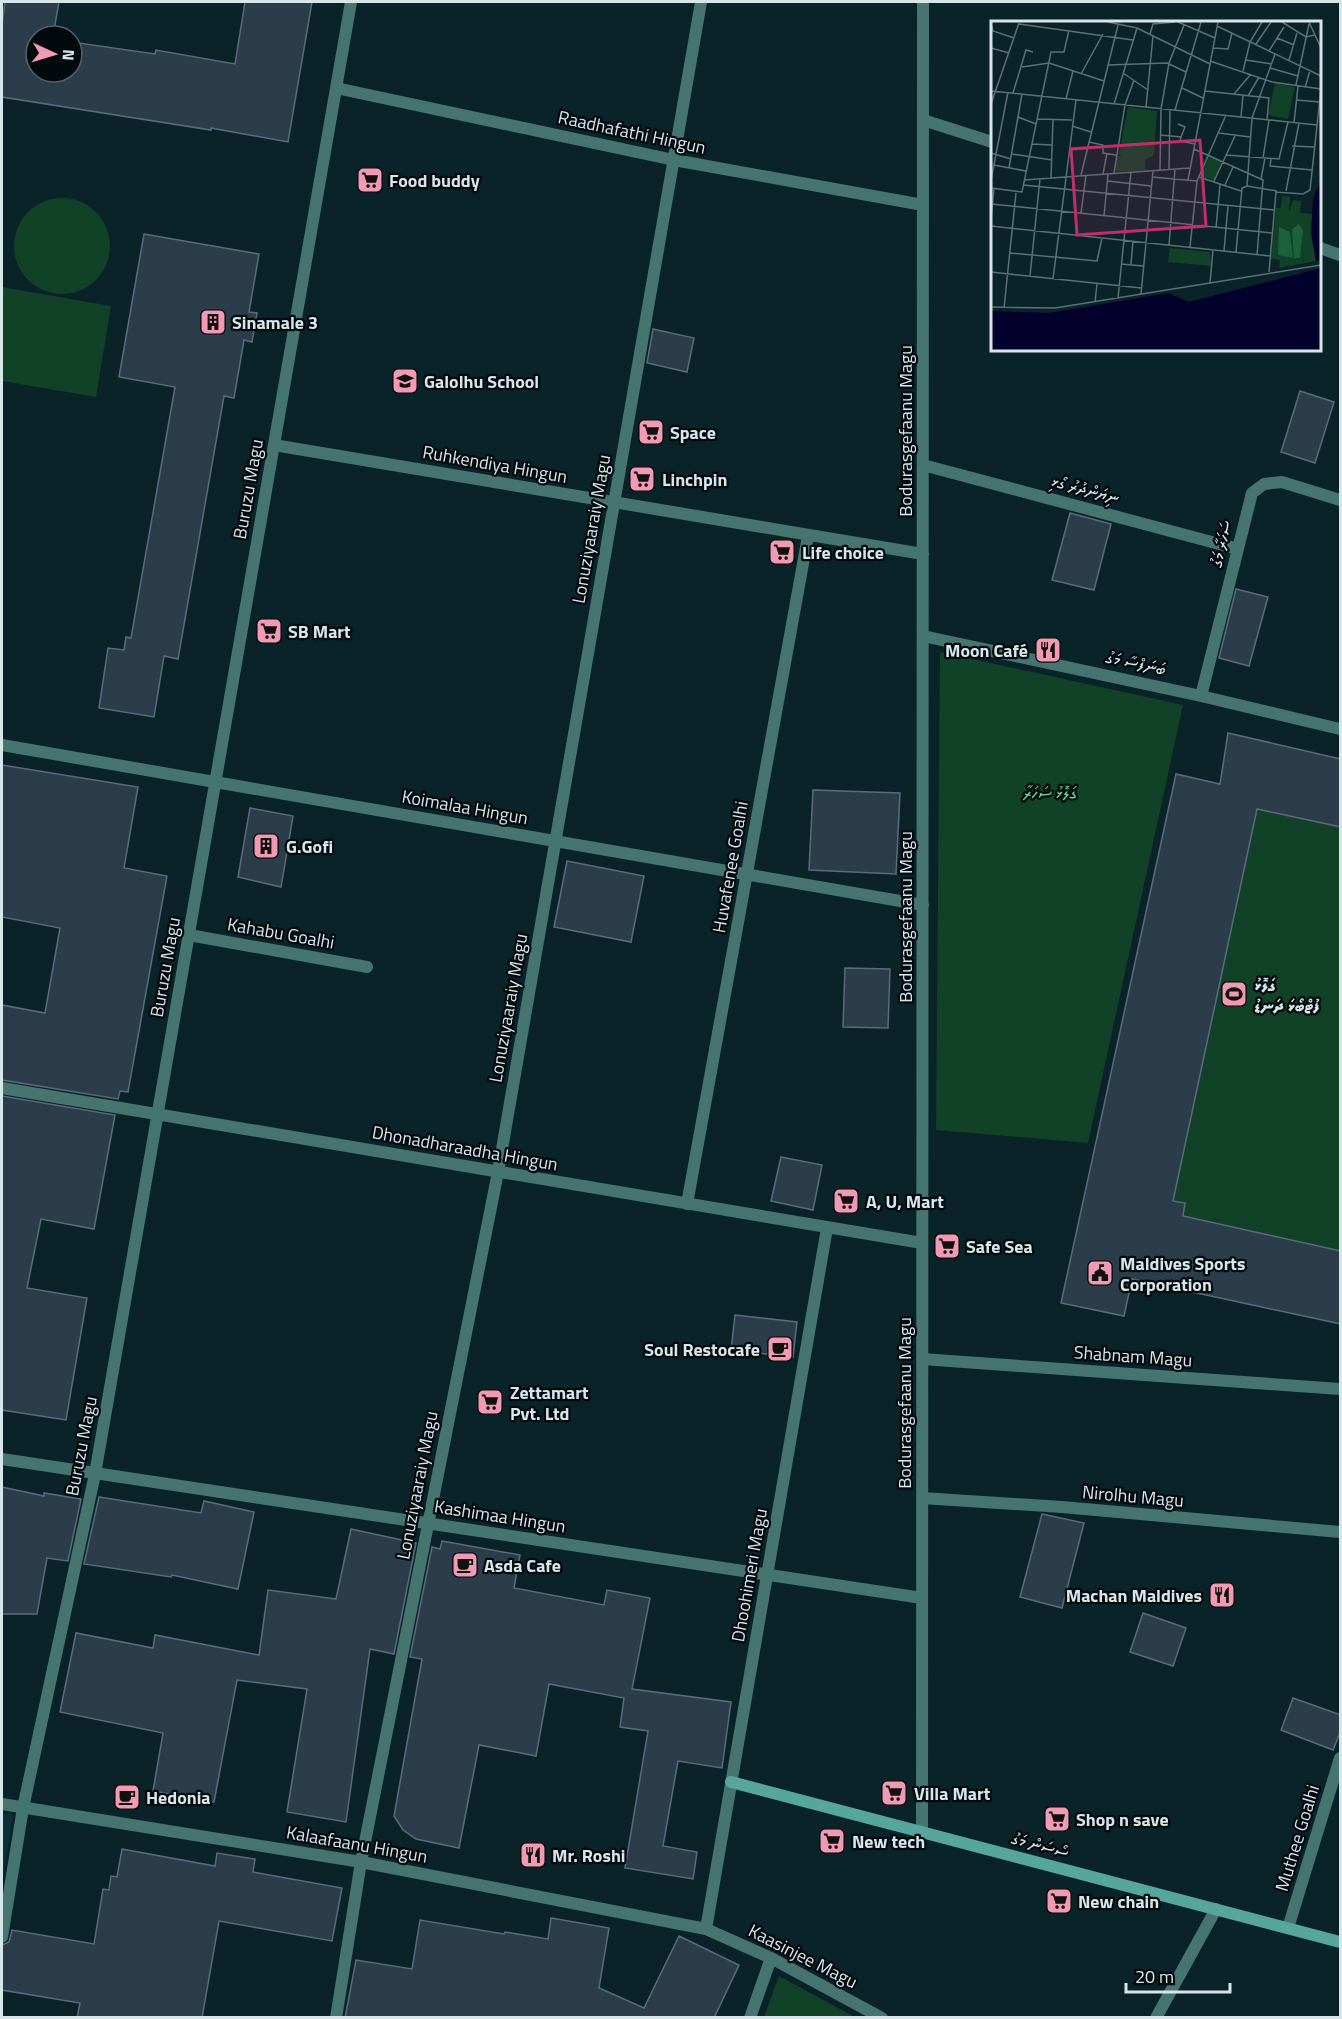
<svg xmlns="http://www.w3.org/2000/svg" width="1342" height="2019" font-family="'Titillium Web','Noto Sans Thaana',sans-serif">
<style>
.built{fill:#0a3038}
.green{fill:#114127}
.building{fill:#2b3c4b;stroke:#5a6c7c;stroke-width:1.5}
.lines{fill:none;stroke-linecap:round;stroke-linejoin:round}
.street{stroke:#45756e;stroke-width:12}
.secondary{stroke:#56a69c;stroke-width:12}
.labels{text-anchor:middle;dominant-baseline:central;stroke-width:4.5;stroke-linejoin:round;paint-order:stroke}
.street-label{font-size:18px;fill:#d7e6e9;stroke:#030a0d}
.poi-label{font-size:18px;font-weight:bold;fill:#d7e6e9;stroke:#030a0d;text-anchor:start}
.park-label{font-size:18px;fill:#63db96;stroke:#030a0d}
.inset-road{fill:none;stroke:#5b7176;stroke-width:1.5}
.view{fill:#c42d69;fill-opacity:0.15;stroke:#c42d69;stroke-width:3}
.inset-edge{fill:none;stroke:#d7e6e9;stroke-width:3}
</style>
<rect width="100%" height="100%" fill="#092329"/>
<path class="built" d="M 2,1813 L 13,1815 L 2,1882 Z"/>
<path class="green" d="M14 246a48 48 0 1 1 96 0a48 48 0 1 1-96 0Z
M 2,287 L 111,306 L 96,397 L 2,381 Z
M 940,652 L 1183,705 L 1088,1143 L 936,1130 Z
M 1228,733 L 1340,759 L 1340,1324 L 1083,1205 L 1176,774 L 1220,784 Z
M 779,1976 L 855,2017 L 764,2017 Z"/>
<path class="building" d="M 5,2 L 59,2 L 53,36 L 36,36 L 36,72 L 72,72 L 72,42 L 155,54 L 156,50 L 235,64 L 245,2 L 312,2 L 288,142 L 211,128 L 211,130 L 2,97 L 2,25 Z
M 144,234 L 259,254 L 249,312 L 257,313 L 252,342 L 244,340 L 234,398 L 224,396 L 178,659 L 164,656 L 154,717 L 99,708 L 108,648 L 124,650 L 126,637 L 131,638 L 175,387 L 119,377 Z
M 653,329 L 694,338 L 687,372 L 647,363 Z
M 1300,391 L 1334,402 L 1315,463 L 1281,452 Z
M 1070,513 L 1111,524 L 1094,590 L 1052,580 Z
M 1236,589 L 1268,597 L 1249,666 L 1219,658 Z
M 1228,733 L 1341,759 L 1341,827 L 1257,809 L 1173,1201 L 1185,1203 L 1183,1216 L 1341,1251 L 1341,1324 L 1132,1279 L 1124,1316 L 1061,1303 L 1176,774 L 1220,784 Z
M 2,765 L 138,787 L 124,868 L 167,876 L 128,1092 L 120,1091 L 118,1099 L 2,1080 L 2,1005 L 45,1013 L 60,928 L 2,917 Z
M 813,790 L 900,793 L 896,874 L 809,870 Z
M 250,808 L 293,816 L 281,887 L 238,877 Z
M 567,861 L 644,876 L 631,942 L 554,927 Z
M 845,968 L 890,969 L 888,1028 L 843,1027 Z
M 2,1096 L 115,1115 L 94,1229 L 41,1219 L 27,1288 L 87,1298 L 66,1420 L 2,1410 Z
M 781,1157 L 822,1165 L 813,1210 L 771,1201 Z
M 735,1315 L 797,1322 L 793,1357 L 731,1350 Z
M 2,1487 L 44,1496 L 44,1493 L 81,1499 L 68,1561 L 47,1558 L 37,1614 L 2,1614 Z
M 99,1497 L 201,1513 L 204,1501 L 254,1512 L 238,1589 L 172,1575 L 171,1577 L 84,1564 Z
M 1042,1514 L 1084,1523 L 1062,1608 L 1020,1597 Z
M 351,1529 L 416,1543 L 394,1654 L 370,1649 L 346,1822 L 287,1812 L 307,1689 L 237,1680 L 214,1802 L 153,1791 L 163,1733 L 60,1712 L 76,1633 L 153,1648 L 155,1635 L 259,1655 L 268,1590 L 336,1599 Z
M 442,1541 L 520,1555 L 514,1588 L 604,1605 L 607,1590 L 650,1598 L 632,1689 L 731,1702 L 722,1768 L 678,1761 L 663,1846 L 697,1852 L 693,1879 L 625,1868 L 648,1731 L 620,1727 L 624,1698 L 549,1684 L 536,1756 L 479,1745 L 459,1848 L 416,1839 L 403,1830 L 394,1816 L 422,1659 L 410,1657 L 432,1547 L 440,1549 Z
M 1143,1613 L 1186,1628 L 1173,1666 L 1130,1652 Z
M 1293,1698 L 1341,1715 L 1341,1730 L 1333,1750 L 1281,1730 Z
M 122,1849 L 215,1866 L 217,1853 L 255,1859 L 253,1872 L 342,1888 L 332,1941 L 219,1921 L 202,2018 L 77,2018 L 80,2003 L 2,1990 L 2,1945 L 9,1942 L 12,1930 L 94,1944 L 103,1889 L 109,1890 L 111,1876 L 117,1877 Z
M 551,1918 L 609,1928 L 599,1988 L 644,2008 L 679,1936 L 739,1965 L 714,2018 L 345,2018 L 356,1960 L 412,1969 L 420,1920 L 504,1934 L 505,1932 L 548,1939 Z"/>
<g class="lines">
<path class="street" d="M 336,88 L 674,160 L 923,205
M 923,120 L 992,142
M 1320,248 L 1340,255
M 274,445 L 923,554
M 923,465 L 1238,549
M 923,636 L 1201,696 L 1340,729
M 1201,696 L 1252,493 L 1264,484 L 1282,482 L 1340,500
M 2,745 L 923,905
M 189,935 L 367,967
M 2,1088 L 922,1243
M 687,1204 L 808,536
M 922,1359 L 1340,1389
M 2,1459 L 922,1598
M 922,1498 L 1062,1507 L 1340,1532
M 2,1804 L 361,1862 L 706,1929 L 771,1958 L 882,2018
M 922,1832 L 923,2
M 1288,1928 L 1340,1758
M 706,1929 L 827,1228
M 2,1937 L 23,1808 L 95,1474 L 351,2
M 336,2018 L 361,1862 L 498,1172 L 701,2
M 750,2018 L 771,1958
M 1156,2018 L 1216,1909"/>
<path class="secondary" d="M 731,1782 L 1340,1942"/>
</g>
<defs>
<g id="supermarket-square" transform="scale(1.35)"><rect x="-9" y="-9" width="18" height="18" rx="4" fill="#f19ab1" stroke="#030a0d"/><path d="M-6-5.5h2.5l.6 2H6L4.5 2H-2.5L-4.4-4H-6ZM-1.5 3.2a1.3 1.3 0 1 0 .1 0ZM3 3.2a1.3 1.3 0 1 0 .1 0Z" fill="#111"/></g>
<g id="building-square" transform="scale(1.35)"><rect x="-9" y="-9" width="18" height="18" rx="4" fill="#f19ab1" stroke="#030a0d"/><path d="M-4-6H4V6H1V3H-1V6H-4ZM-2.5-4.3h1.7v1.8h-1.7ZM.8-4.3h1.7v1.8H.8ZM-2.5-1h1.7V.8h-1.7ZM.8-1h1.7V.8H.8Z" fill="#111"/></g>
<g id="school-square" transform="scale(1.35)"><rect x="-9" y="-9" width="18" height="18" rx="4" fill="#f19ab1" stroke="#030a0d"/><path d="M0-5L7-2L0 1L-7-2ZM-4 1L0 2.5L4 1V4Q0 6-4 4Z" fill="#111"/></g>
<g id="restaurant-square" transform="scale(1.35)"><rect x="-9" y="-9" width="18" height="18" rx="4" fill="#f19ab1" stroke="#030a0d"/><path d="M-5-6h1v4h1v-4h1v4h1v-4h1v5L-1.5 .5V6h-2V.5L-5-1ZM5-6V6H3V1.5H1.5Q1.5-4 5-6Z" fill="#111"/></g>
<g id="stadium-square" transform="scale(1.35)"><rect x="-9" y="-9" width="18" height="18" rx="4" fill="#f19ab1" stroke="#030a0d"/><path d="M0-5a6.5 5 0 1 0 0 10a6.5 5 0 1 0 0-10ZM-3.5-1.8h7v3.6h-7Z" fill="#111"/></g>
<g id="civic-square" transform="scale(1.35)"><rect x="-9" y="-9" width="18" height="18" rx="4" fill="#f19ab1" stroke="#030a0d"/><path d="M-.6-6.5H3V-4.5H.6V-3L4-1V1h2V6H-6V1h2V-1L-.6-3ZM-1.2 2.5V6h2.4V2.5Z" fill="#111"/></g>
<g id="cafe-square" transform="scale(1.35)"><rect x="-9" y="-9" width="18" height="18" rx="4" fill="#f19ab1" stroke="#030a0d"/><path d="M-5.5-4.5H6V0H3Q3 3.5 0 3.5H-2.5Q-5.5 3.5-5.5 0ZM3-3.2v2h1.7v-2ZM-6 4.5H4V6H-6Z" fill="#111"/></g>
</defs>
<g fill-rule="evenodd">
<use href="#supermarket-square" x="370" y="180"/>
<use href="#building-square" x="213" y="322"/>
<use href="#school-square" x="405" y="381"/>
<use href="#supermarket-square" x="651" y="432"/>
<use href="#supermarket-square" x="642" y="479"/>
<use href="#supermarket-square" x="782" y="552"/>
<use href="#supermarket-square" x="269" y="631"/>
<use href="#restaurant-square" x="1048" y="650"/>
<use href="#building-square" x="266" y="846"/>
<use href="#stadium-square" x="1234" y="994"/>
<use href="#supermarket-square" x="846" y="1201"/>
<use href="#supermarket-square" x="947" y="1246"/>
<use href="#civic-square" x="1100" y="1273"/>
<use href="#cafe-square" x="780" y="1349"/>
<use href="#supermarket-square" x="490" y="1402"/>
<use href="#cafe-square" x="465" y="1565"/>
<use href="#restaurant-square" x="1222" y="1595"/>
<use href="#supermarket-square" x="894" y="1793"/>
<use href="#cafe-square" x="127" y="1797"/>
<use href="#supermarket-square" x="1057" y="1819"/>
<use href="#supermarket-square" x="832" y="1841"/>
<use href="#restaurant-square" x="533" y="1855"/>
<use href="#supermarket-square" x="1059" y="1901"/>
</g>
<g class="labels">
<g class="street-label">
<text transform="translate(632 132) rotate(12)">Raadhafathi Hingun</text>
<text transform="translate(905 431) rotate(-90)">Bodurasgefaanu Magu</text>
<text transform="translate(495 464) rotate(10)">Ruhkendiya Hingun</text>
<text transform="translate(248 489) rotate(-80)">Buruzu Magu</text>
<text transform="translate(1085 489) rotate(15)">ނިޔަންދުރު ގޯޅި</text>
<text transform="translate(591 529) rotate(-80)">Lonuziyaaraiy Magu</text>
<text transform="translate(1221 544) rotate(-76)">ސަހަރާ މަގު</text>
<text transform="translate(1136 663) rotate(12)">ބަނަފްސާ މަގު</text>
<text transform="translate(465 807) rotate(10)">Koimalaa Hingun</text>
<text transform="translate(730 867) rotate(-80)">Huvafenee Goalhi</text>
<text transform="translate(905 917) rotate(-90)">Bodurasgefaanu Magu</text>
<text transform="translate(281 933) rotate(10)">Kahabu Goalhi</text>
<text transform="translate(165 967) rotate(-80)">Buruzu Magu</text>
<text transform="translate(508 1008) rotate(-80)">Lonuziyaaraiy Magu</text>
<text transform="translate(465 1148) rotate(10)">Dhonadharaadha Hingun</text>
<text transform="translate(1133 1356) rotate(4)">Shabnam Magu</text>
<text transform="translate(904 1403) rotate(-90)">Bodurasgefaanu Magu</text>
<text transform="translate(81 1446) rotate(-79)">Buruzu Magu</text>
<text transform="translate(417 1485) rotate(-79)">Lonuziyaaraiy Magu</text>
<text transform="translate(1133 1496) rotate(5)">Nirolhu Magu</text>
<text transform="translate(500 1516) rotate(9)">Kashimaa Hingun</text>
<text transform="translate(749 1575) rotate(-80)">Dhoohimeri Magu</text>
<text transform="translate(1297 1838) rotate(-73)">Muthee Goalhi</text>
<text transform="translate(357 1844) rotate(10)">Kalaafaanu Hingun</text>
<text transform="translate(1040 1845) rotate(15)">ސޯސަން މަގު</text>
<text transform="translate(803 1956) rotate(27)">Kaasinjee Magu</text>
</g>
<g class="poi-label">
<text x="389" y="180">Food buddy</text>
<text x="232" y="322">Sinamale 3</text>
<text x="424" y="381">Galolhu School</text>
<text x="670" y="432">Space</text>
<text x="662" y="479">Linchpin</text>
<text x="802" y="552">Life choice</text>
<text x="288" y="631">SB Mart</text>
<text x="1028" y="650" text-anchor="end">Moon Café</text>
<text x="286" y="846">G.Gofi</text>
<text x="1254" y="984">ގަލޮޅު<tspan x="1254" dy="21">ފުޓްބޯޅަ ދަނޑު</tspan></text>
<text x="866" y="1201">A, U, Mart</text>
<text x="966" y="1246">Safe Sea</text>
<text x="1120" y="1263">Maldives Sports<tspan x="1120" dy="21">Corporation</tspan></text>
<text x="760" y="1349" text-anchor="end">Soul Restocafe</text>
<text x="510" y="1392">Zettamart<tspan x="510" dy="21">Pvt. Ltd</tspan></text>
<text x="484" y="1565">Asda Cafe</text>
<text x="1202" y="1595" text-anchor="end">Machan Maldives</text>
<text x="914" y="1793">Villa Mart</text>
<text x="146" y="1797">Hedonia</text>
<text x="1076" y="1819">Shop n save</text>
<text x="852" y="1841">New tech</text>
<text x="552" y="1855">Mr. Roshi</text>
<text x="1078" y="1901">New chain</text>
</g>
<g class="park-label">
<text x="1050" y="792">ގަލޮޅު ސަހަރާ</text>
</g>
</g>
<g transform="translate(991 21)">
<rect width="330" height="330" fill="#092329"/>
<path d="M 284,62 L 304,66 L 297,98 L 277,94 ZM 137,86 L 166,90 L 163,134 L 154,139 L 154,149 L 124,151 L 126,135 L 130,135 L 128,132 ZM 218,136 L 231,141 L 223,159 L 209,155 ZM 291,175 L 299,176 L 298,191 L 302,179 L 310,180 L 309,192 L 321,193 L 325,240 L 288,247 L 289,239 L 280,238 L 285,187 L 290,187 ZM 179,227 L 219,231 L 220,245 L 177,241 Z" fill="#114127"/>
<path d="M 308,203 L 312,209 L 309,237 L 303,237 L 301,208 ZM 288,206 L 299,211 L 302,237 L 287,234 Z" fill="#1a623c"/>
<path d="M 330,159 L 330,239 L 325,240 L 320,212 L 322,178 ZM 330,247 L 330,329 L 0,329 L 0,290 L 58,292 L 177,272 L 198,281 Z" fill="#04002c"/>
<path class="inset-road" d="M 117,1 L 146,7 L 219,43M 187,1 L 224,17M 291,1 L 315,16 L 324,14M 318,1 L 330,27M 0,3 L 2,10 L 23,17M 28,3 L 142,19M 226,5 L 330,55M 159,13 L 162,3 L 184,1M 286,17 L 303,24M 265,23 L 280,1M 0,27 L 18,32M 222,27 L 237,28 L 241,12M 278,30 L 293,6M 255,39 L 281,43M 298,39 L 306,12M 219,40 L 281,61 L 330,68M 117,44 L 176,42 L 195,51M 31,46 L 58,42 L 113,60M 279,47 L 307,55M 252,50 L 259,21 L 271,1M 132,52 L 157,69M 90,53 L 112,13M 305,64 L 318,3M 191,67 L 212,77M 314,67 L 319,49M 0,70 L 326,104M 214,70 L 278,77 L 276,99M 22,72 L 35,29 L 42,31M 243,73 L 260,53M 257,75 L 268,56M 75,78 L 82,50M 305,79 L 329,81M 0,83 L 28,2M 123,83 L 146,7M 155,86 L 162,15M 184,89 L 210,1M 27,96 L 45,103M 250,96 L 252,74M 46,98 L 81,99M 303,102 L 307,65M 187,103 L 194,106 L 190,116M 81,105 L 100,111M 228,112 L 259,116M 169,114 L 190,116 L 189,120 L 204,123M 98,121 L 112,124 L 112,132 L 125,134M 41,123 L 61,124M 301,125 L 323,126M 203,128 L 272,159 L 266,234M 0,132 L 20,138M 21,133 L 61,139M 235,134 L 288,138 L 297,101M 272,137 L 278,99M 280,138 L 279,145 L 321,149M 3,144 L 35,150M 18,147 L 31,73M 178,148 L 179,88M 169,149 L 170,88 L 178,42 L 193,4M 123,152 L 134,84 L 143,59M 112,153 L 116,132M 90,154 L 127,4M 161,156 L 206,160M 208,156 L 250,170M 60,157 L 62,98M 270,158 L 274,137M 0,159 L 17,71M 33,159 L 199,147M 197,159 L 227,1M 117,160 L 160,165M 223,160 L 244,115M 32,164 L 283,189M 234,164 L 242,146M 256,165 L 261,97 L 284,33M 256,165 L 286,170M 0,167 L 31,171 L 60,31 L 73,31 L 78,9M 295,170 L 308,102M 0,183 L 281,212M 90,192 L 95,154M 113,195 L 117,153M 0,197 L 3,168M 0,205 L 279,235M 225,207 L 229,163M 178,224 L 184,148M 199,226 L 206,160 L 235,94M 233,230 L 237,185M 245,231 L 251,167 L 256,165M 19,232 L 106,240 L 111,217M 130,243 L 152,245M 140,243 L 142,220M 0,251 L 150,267M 278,251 L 285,171 L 312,173 L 319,169 L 330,68M 39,255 L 49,158M 62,258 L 85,79M 219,262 L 222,229M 150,273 L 162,150M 127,277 L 140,151M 104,281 L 106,263M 0,286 L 64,287 L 330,244M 13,287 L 25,172"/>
<path class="view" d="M 209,119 L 215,205 L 86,214 L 80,128 Z"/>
<rect width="330" height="330" class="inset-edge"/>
</g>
<rect width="1342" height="2019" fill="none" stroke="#d7e6e9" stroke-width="6"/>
<g transform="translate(54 54) rotate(94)"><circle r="28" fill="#030a0d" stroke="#586265" stroke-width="1.5"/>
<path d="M0-4.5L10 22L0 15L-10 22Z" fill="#f19ab1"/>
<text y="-9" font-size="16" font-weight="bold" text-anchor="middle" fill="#d7e6e9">N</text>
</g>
<path d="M1126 1983v9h104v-9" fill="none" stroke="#d7e6e9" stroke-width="3"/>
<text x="1135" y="1983" font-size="18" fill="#d7e6e9" stroke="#030a0d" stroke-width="4.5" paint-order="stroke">20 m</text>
</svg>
